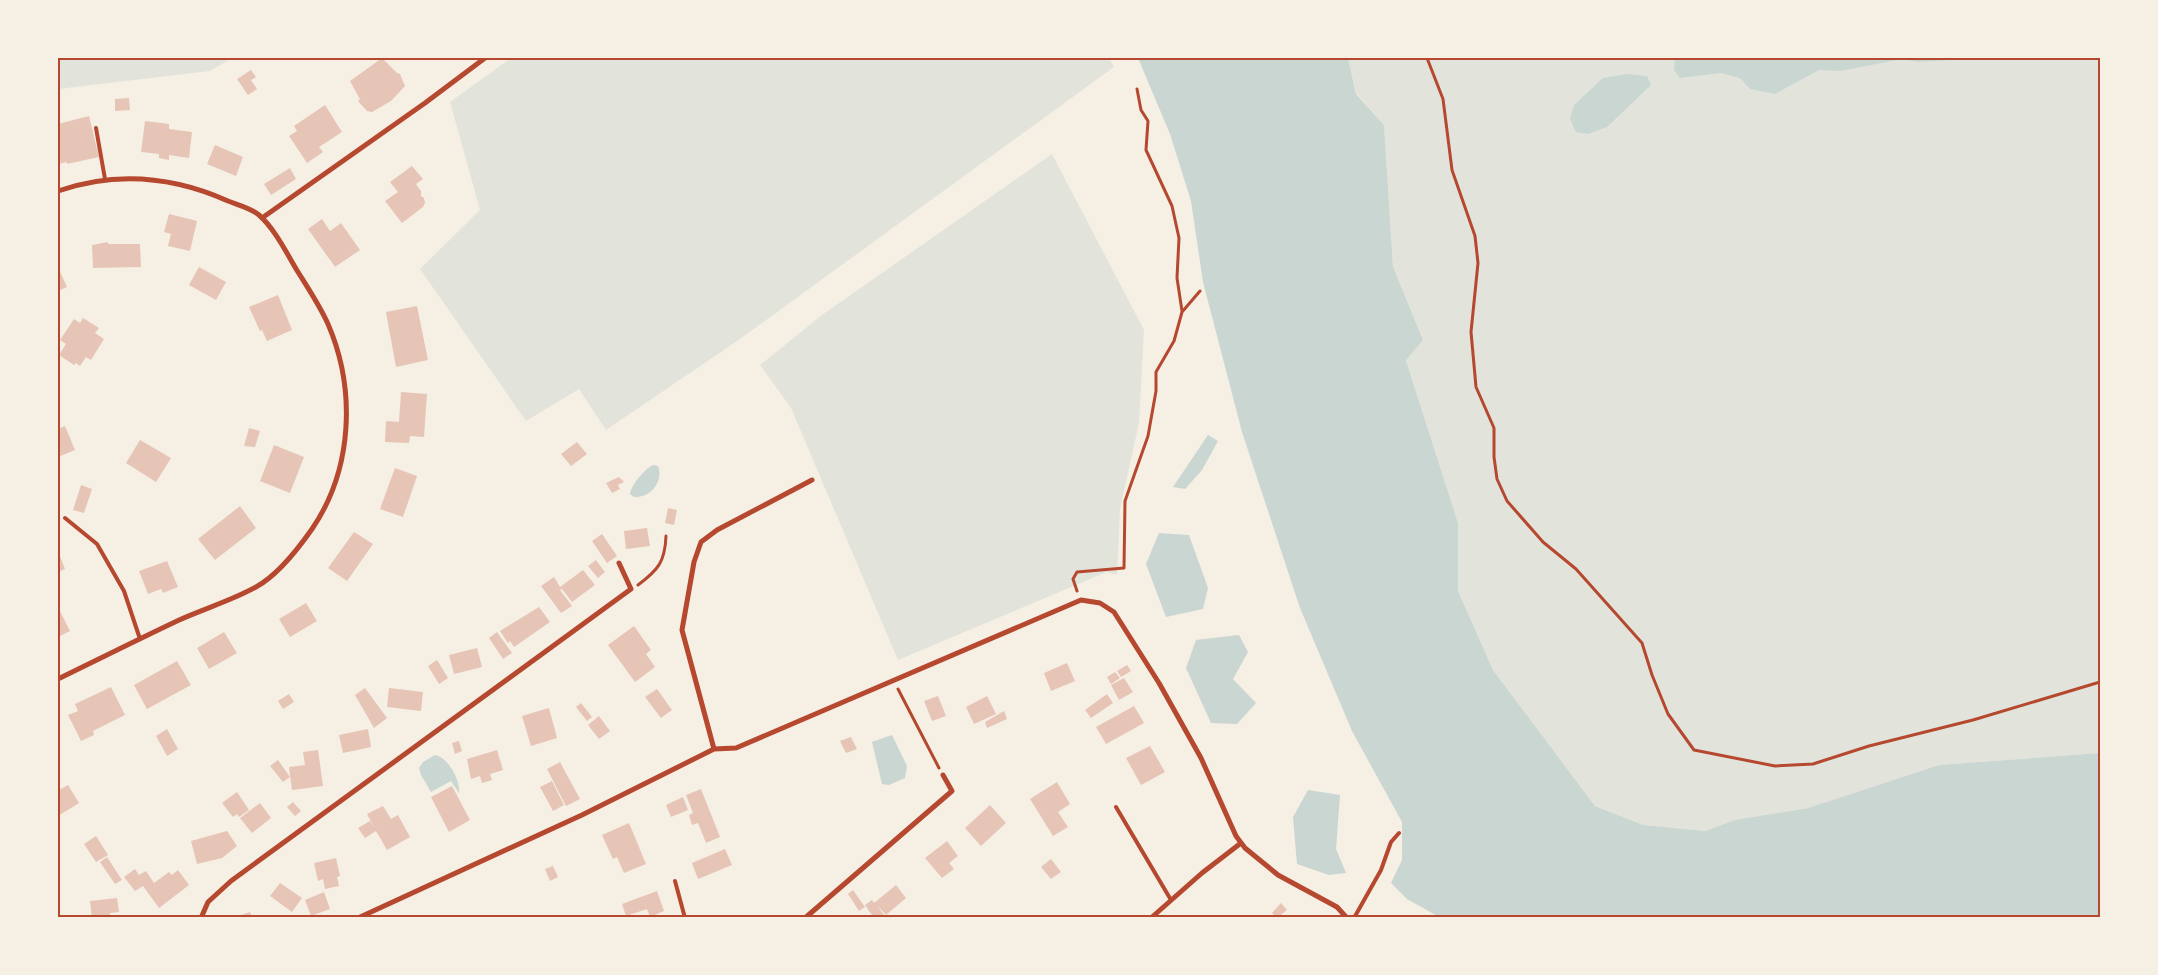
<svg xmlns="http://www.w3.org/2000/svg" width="2158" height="975" font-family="'Roboto Condensed',sans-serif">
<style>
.green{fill:#e2e4dc}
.water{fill:#c9d6d2}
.building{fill:#e6c5b7}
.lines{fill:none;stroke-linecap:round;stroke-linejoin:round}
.path{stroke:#b5482f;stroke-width:3}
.service{stroke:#b5482f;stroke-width:4}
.minor{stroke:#b5482f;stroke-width:5}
.neatline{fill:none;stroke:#b5482f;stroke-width:2}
</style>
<rect width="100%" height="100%" fill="#f6efe4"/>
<path class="green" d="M 58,58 L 232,58 L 210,71 L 58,89 Z
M 511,58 L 1109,58 L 1114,67 L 740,339 L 606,430 L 579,389 L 526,421 L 420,269 L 480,210 L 450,102 Z
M 1348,58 L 2100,58 L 2100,753 L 1939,765 L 1808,808 L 1735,820 L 1705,831 L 1643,825 L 1595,806 L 1493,670 L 1458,591 L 1458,523 L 1406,359 L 1423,340 L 1393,267 L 1384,125 L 1356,93 Z
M 1052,154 L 1144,330 L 1139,423 L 1120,509 L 1117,575 L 1107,572 L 898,660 L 791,408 L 760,365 L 822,315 Z"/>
<path class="water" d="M 1138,58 L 1348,58 L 1356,94 L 1384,125 L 1393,267 L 1423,340 L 1406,360 L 1458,523 L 1458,591 L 1493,670 L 1595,806 L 1643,825 L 1705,831 L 1735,820 L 1808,808 L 1939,765 L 2100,753 L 2100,917 L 1441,918 L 1407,899 L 1391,883 L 1402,860 L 1402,822 L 1352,731 L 1300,608 L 1242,432 L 1203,282 L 1191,201 L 1170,134 Z
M 1675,58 L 1981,58 L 1918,62 L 1902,59 L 1840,71 L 1819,70 L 1775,94 L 1750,89 L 1740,78 L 1721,73 L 1680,78 L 1674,70 Z
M 1627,74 L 1647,76 L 1651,85 L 1607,127 L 1588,134 L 1576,132 L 1570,119 L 1574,105 L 1603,78 Z
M 1208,435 L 1218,441 L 1202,470 L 1185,489 L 1173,487 Z
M 654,465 L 658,466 C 664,482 650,498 634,497 L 630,494 C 631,485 646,467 654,465 Z
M 1159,533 L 1189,535 L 1208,588 L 1203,609 L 1166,617 L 1146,564 Z
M 1239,635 L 1248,652 L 1233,679 L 1256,703 L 1237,724 L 1211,723 L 1186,668 L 1196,640 Z
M 892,735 L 907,766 L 905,778 L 889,785 L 882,784 L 872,742 Z
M 435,755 C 448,757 461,781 459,793 L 451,781 L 431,792 L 421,775 L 419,768 L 423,762 Z
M 1308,790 L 1340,795 L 1336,849 L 1346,873 L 1329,875 L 1297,864 L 1293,817 Z"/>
<path class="building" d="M 382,58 L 397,73 L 400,74 L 405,86 L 391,101 L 372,112 L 367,111 L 358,101 L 360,99 L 350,81 Z
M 251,70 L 256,77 L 251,80 L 257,89 L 248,95 L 237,79 Z
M 129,98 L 130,110 L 115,111 L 115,99 Z
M 325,105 L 342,132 L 319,147 L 323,152 L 307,163 L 289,136 L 297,131 L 294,126 Z
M 89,116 L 99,157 L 67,164 L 67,162 L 58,164 L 58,124 Z
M 145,121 L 169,124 L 169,129 L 192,132 L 189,158 L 169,155 L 169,160 L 159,158 L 159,154 L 141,152 Z
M 215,145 L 243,157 L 236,176 L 207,164 Z
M 412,166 L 423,179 L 416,184 L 421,191 L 421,196 L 424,198 L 425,203 L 423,207 L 402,223 L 385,201 L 398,192 L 390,182 Z
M 290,168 L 296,179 L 271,195 L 264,184 Z
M 169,214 L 197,221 L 190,251 L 168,246 L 171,234 L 164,232 Z
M 322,219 L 330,231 L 341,223 L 360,250 L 335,267 L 308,229 Z
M 108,242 L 108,244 L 140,244 L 141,267 L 93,268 L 92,245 Z
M 58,267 L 67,287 L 58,291 Z
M 199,267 L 226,282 L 216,300 L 189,285 Z
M 278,295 L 292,330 L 267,341 L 262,330 L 260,331 L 249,307 Z
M 417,306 L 428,360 L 396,367 L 386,312 Z
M 83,318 L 99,328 L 95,333 L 104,339 L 91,360 L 86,357 L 80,366 L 76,363 L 74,365 L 59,355 L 66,344 L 60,340 L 74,319 L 80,323 Z
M 401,392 L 427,394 L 424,437 L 410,436 L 409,443 L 385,442 L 386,421 L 399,422 Z
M 65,426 L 75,450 L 58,457 L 58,429 Z
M 249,428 L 260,431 L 255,447 L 244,446 Z
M 140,440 L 171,458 L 156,482 L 126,463 Z
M 577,442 L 587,454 L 571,466 L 561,454 Z
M 274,445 L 304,457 L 290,493 L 260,481 Z
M 395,468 L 417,476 L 403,517 L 380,509 Z
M 619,477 L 624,482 L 618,485 L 620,489 L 612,493 L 606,483 Z
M 81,485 L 92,489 L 84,513 L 73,510 Z
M 240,506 L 256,528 L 215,560 L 198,539 Z
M 668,508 L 677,510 L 674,525 L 665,523 Z
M 647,528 L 650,546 L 626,549 L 624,531 Z
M 354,532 L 373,544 L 347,581 L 328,568 Z
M 602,534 L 617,556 L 607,563 L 592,541 Z
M 58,551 L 65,569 L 58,572 Z
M 596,560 L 605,572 L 598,578 L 588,566 Z
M 167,561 L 178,587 L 163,593 L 161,589 L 148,594 L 139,571 Z
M 583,570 L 595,585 L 572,602 L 562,589 L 560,590 L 572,606 L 561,613 L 541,586 L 554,577 L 560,587 Z
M 306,603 L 317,621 L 290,637 L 279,619 Z
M 539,607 L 550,622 L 514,647 L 510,641 L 508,643 L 500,631 Z
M 60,611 L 70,631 L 58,637 L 58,612 Z
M 634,626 L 651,650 L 646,654 L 655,667 L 635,682 L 608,645 Z
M 224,632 L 237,653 L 209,669 L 197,648 Z
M 497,632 L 512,653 L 503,659 L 489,638 Z
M 477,648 L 482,667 L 454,674 L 449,655 Z
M 437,660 L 448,678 L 439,684 L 428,666 Z
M 177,661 L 191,685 L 147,709 L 134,685 Z
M 1067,663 L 1075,681 L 1051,691 L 1044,673 Z
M 1127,665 L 1131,671 L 1121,677 L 1117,671 Z
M 1115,672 L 1120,678 L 1111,684 L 1107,677 Z
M 1124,678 L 1133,692 L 1119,700 L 1111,685 Z
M 111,687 L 125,715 L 93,731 L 94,735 L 81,741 L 68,715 L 78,711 L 75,704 Z
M 365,688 L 387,718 L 374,728 L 355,695 Z
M 389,688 L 423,692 L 421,711 L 387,707 Z
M 657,689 L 672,710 L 661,718 L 645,697 Z
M 289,694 L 294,702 L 283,709 L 278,701 Z
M 1107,694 L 1113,703 L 1091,718 L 1085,710 Z
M 938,696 L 946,716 L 932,721 L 924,701 Z
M 987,696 L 996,714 L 974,724 L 966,707 Z
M 581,703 L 592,717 L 587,721 L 576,707 Z
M 1134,706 L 1144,723 L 1106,744 L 1096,727 Z
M 549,708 L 557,738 L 531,746 L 522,716 Z
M 1004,711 L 1007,719 L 987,728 L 985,722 Z
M 599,716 L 610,731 L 599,739 L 588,725 Z
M 167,729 L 178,749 L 167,756 L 156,736 Z
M 368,729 L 371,747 L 343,753 L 339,735 Z
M 851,737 L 857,749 L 846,753 L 840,741 Z
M 459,741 L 462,751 L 455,754 L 452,743 Z
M 1150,746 L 1165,772 L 1141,785 L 1126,758 Z
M 318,750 L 323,786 L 292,790 L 289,767 L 305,765 L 303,752 Z
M 497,750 L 503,770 L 490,774 L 492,780 L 482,783 L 480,776 L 471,779 L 467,759 Z
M 278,760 L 290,777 L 283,782 L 270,766 Z
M 560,762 L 580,799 L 566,806 L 547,769 Z
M 552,781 L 564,805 L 553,811 L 540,787 Z
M 1057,782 L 1070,804 L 1058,812 L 1068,827 L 1053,836 L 1030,799 Z
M 68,785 L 79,803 L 58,816 L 58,786 L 59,790 Z
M 452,786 L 470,820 L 449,832 L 431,797 Z
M 701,789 L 720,837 L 706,843 L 698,823 L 692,825 L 689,815 L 693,813 L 686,795 Z
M 237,792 L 249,810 L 239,817 L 237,814 L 233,817 L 222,803 Z
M 683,797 L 688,810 L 671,817 L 666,805 Z
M 293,802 L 301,811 L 295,816 L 287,807 Z
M 260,803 L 271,818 L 252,833 L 240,818 Z
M 990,805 L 1006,823 L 981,846 L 965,828 Z
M 383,806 L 391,819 L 398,815 L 410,837 L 387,850 L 376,831 L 365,838 L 358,828 L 370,821 L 375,829 L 367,814 Z
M 629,823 L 646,864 L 624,873 L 617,857 L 613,859 L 602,835 Z
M 227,831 L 237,846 L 222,858 L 197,864 L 191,841 Z
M 96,836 L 108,855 L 96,862 L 84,844 Z
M 947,841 L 958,856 L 949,863 L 954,869 L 942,878 L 925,858 Z
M 725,849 L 732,865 L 698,879 L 692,863 Z
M 107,857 L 122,880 L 115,884 L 100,862 Z
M 336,858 L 340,876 L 337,877 L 339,886 L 325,889 L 323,879 L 318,881 L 314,863 Z
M 1051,859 L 1061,872 L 1051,879 L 1041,867 Z
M 553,866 L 558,877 L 550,881 L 545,869 Z
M 135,869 L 139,875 L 146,871 L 154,883 L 169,872 L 172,875 L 178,870 L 189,885 L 159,908 L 143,886 L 135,891 L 124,877 Z
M 280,883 L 302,898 L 292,912 L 270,896 Z
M 896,885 L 906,898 L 886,915 L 877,905 L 886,918 L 874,918 L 865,905 L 872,900 L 874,903 Z
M 853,890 L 865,907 L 859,911 L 848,894 Z
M 657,891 L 664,911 L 650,917 L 647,909 L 626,916 L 622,904 Z
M 324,892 L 330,909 L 311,916 L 305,900 Z
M 117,898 L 119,912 L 110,913 L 110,918 L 92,918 L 90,901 Z
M 1281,903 L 1287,910 L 1277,918 L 1272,913 Z
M 250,912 L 252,918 L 236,918 L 236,917 Z"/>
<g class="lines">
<path class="path" d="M 1427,58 L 1443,99 L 1452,170 L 1475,236 L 1478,263 L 1471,332 L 1476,387 L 1494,428 L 1494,457 L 1497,479 L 1507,501 L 1543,542 L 1576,569 L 1642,643 L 1652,675 L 1668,714 L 1694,750 L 1775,766 L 1813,764 L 1869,746 L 1973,720 L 2100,682
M 1137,89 L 1141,110 L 1148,121 L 1146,150 L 1172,206 L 1179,238 L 1177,278 L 1182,311
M 638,585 C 658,570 665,562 666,536
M 1077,591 L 1073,579 L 1077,572 L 1124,568 L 1125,501 L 1148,436 L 1156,391 L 1156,372 L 1174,341 L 1182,312 L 1200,291
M 898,689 L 939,768"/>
<path class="service" d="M 96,128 L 105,179
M 65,518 L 97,544 L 124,591 L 140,639
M 1116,807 L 1171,900
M 675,881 L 685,918
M 1354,918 L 1381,870 L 1391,842 L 1399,833"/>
<path class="minor" d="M 58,191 C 116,171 172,176 228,201 C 238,205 251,208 259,215 C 275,229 287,254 298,272 C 308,288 320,306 328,324 C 356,389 353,469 312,529 C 298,549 278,575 256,587 C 231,601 203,609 177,621 C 137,640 97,660 58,679
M 262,218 L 425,103 L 485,58
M 714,749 L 682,630 L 694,562 L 701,542 L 717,530 L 812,480
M 201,918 L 208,902 L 231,881 L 631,589 L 619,563
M 358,918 L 582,815 L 714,749 L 736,748 L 1081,600 L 1100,603 L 1114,612 L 1159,683 L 1201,758 L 1236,836 L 1245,848 L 1278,875 L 1337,907 L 1347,918
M 805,918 L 952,791 L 943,775
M 1151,918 L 1202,873 L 1241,843"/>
</g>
<rect width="2158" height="975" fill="none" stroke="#f6efe4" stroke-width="118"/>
<rect x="59" y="59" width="2040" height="857" class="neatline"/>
</svg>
